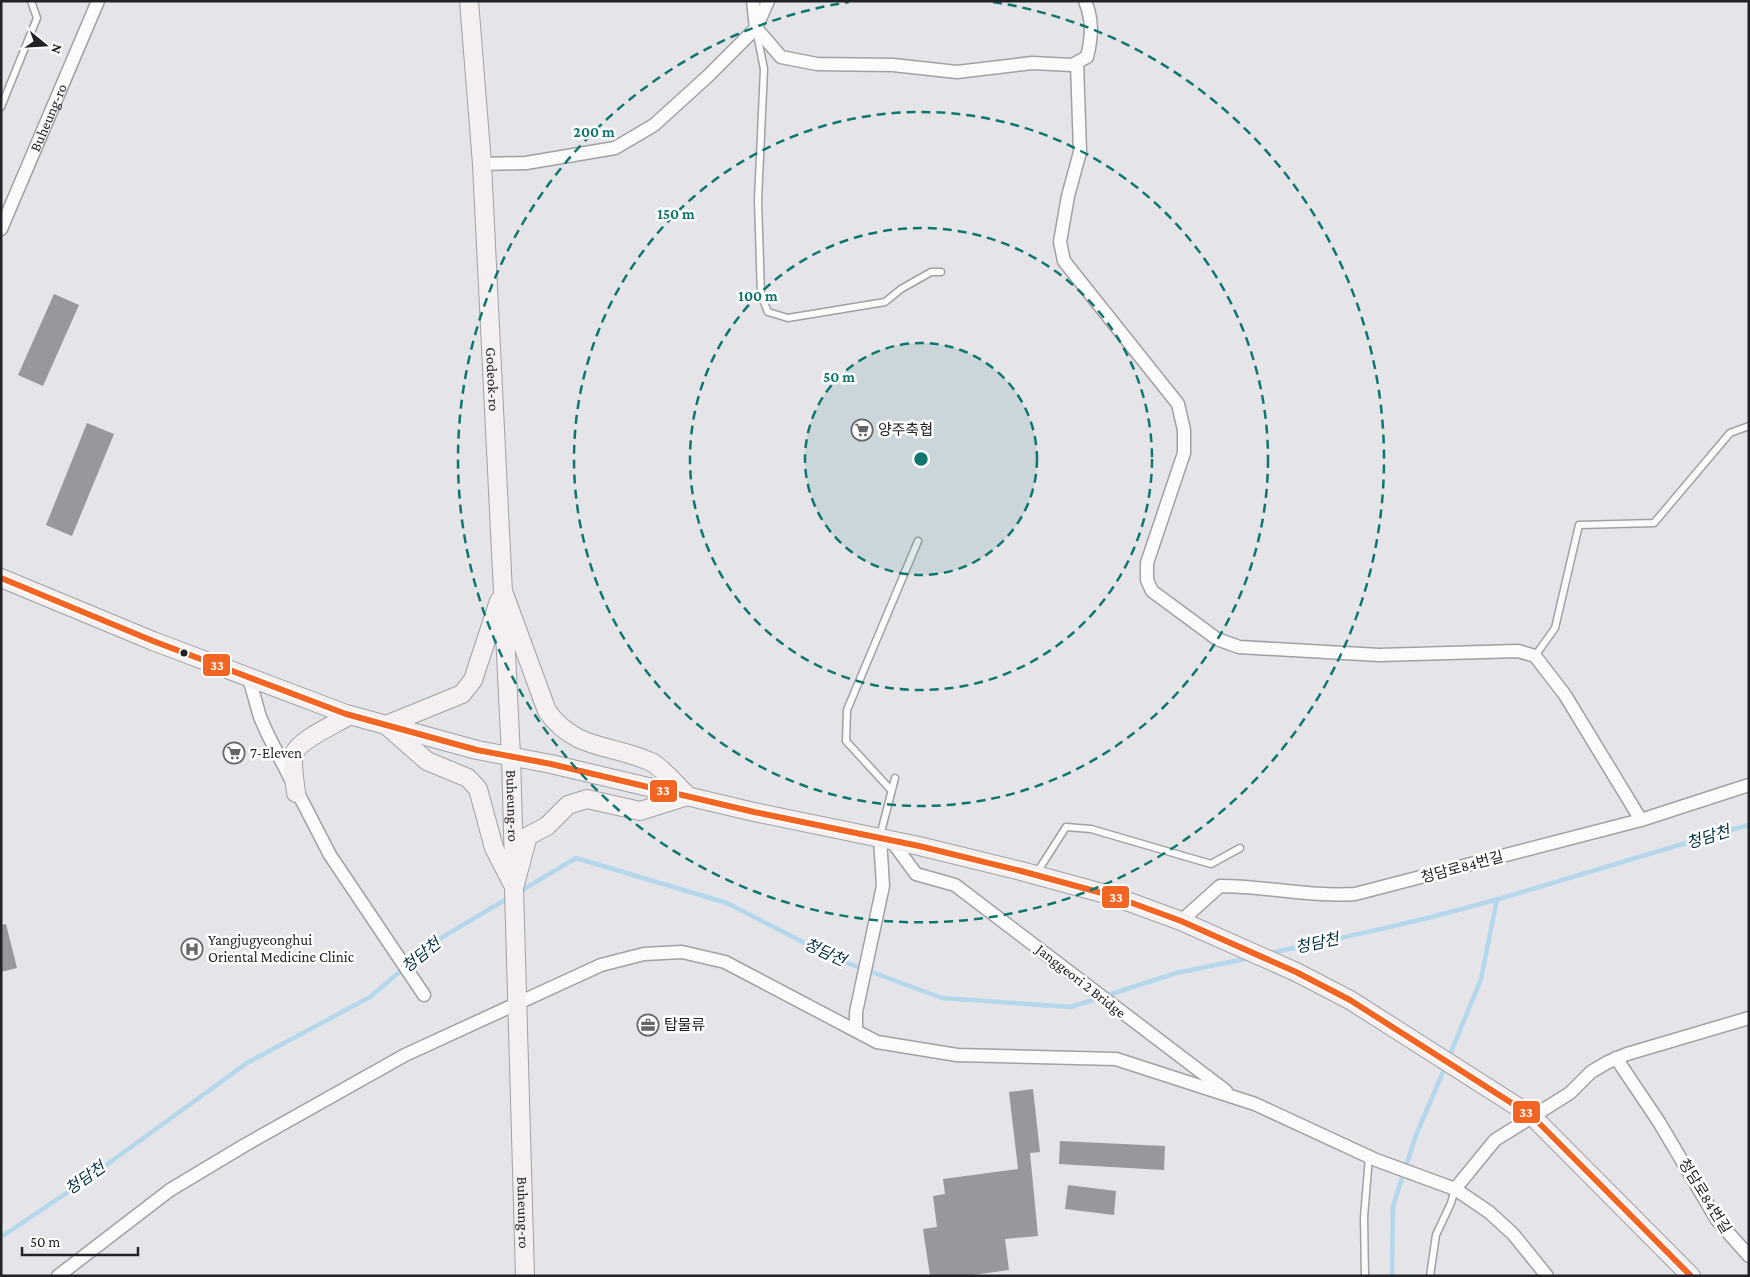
<svg xmlns="http://www.w3.org/2000/svg" width="1750" height="1277" font-family="'Crimson Pro','Noto Sans KR',serif">
<style>
.lines{fill:none;stroke-linecap:round;stroke-linejoin:round}
.stream{stroke:#b4d7eb;stroke-width:4.5}
.building{fill:#97989b}
.lane-casing{stroke:#a1a1a5;stroke-width:9}
.street-casing{stroke:#a1a1a5;stroke-width:15}
.secondary-casing{stroke:#a1a1a5;stroke-width:20}
.lane{stroke:#fbfbfc;stroke-width:6}
.street{stroke:#fbfbfc;stroke-width:12}
.secondary{stroke:#f4f0f2;stroke-width:18}
.bus-1-casing{stroke:#fff;stroke-width:10}
.bus-1{stroke:#f26522;stroke-width:6}
.ring{fill:none;stroke:#0f766e;stroke-width:2.5;stroke-dasharray:9 6}
.bus-dot{fill:#212225;stroke:#fff;stroke-width:2}
.labels{text-anchor:middle;dominant-baseline:central;stroke-width:5;stroke-linejoin:round;paint-order:stroke}
.street-label{font-size:15px;fill:#212225;stroke:#fff}
.poi-label{font-size:15px;fill:#212225;stroke:#fff;text-anchor:start}
.water-label{font-size:16px;font-style:italic;fill:#023042;stroke:#fff}
.centre{fill:#0f766e;stroke:#fff;stroke-width:2.5}
.ring-label{font-size:15px;text-anchor:middle;font-weight:bold;fill:#0f766e;stroke:#fff;stroke-width:5;stroke-linejoin:round;paint-order:stroke}
.line-badge{stroke:#fff;stroke-width:2}
.badge-label{font-size:14px;text-anchor:middle;font-weight:bold;fill:#fff}
</style>
<rect width="100%" height="100%" fill="#e4e4e9"/>
<g class="lines">
<path class="stream" d="M 519,892 L 576,858 L 727,903 L 834,958 L 942,998 L 1071,1007 L 1176,973 L 1250,958
M 1270,953 C 1346,937 1423,921 1498,899 C 1582,875 1665,848 1749,825
M 1449,1057 L 1481,979 L 1497,899
M 1,1237 L 80,1184 L 247,1063 L 370,997 L 436,941 L 510,897
M 1392,1276 L 1393,1206 L 1416,1135 L 1446,1065"/>
</g>
<path class="building" d="M 54,294 L 79,305 L 43,386 L 18,375 Z
M 87,423 L 114,434 L 72,536 L 46,525 Z
M 6,924 L 17,968 L 1,972 L 1,925 Z
M 1033,1089 L 1040,1152 L 1030,1153 L 1038,1236 L 1005,1239 L 1009,1270 L 965,1276 L 930,1276 L 923,1229 L 937,1227 L 933,1196 L 945,1194 L 943,1179 L 1018,1169 L 1009,1092 Z
M 1060,1141 L 1165,1146 L 1164,1170 L 1059,1164 Z
M 1068,1185 L 1116,1191 L 1114,1215 L 1065,1209 Z"/>
<g class="lines">
<g class="lane-casing">
<path id="lane" d="M 757,34 L 764,69 L 758,200 L 761,295 L 768,312 L 788,318 L 885,302 L 901,289 L 931,272 L 941,272
M 1,107 L 37,18 L 31,1
M 1535,656 L 1555,628 L 1579,525 L 1654,523 L 1730,433 L 1749,426
M 891,790 L 846,741 L 847,710 L 918,541
M 880,836 L 895,778
M 1036,874 L 1066,827 L 1091,829 L 1211,864 L 1240,848
M 1365,1276 L 1364,1217 L 1369,1157
M 1430,1276 L 1436,1235 L 1451,1203 L 1455,1189"/>
</g>
<g class="street-casing">
<g id="street">
<path d="M 753,1 L 756,28 L 781,57 L 817,64 L 893,65 L 957,72 L 1032,63 L 1072,65 L 1087,57 C 1092,37 1093,20 1085,1"/>
<path d="M 1077,63 L 1080,152 L 1068,196 L 1060,242 L 1064,261 L 1178,404 L 1184,430 L 1184,453 L 1147,563 L 1147,580 L 1152,591 L 1217,639 L 1239,647 L 1379,655 L 1518,651 L 1535,656 L 1565,695 L 1641,820"/>
<path d="M 482,164 L 526,163 L 615,148 L 654,125 L 708,76 L 756,28 L 768,1"/>
<path id="s1" d="M 1,229 L 98,1"/>
<path d="M 249,678 L 260,717 L 268,735 L 330,855 L 424,995"/>
<path d="M 891,840 L 916,874 L 955,885 L 1226,1091"/>
<path d="M 1181,921 L 1220,886 C 1265,886 1310,897 1355,894 L 1641,820 L 1749,785"/>
<path d="M 856,1030 L 856,1012 L 883,886 L 880,838"/>
<path d="M 1616,1058 L 1659,1122 L 1717,1220 L 1749,1256"/>
<path d="M 1455,1189 L 1495,1140 L 1570,1093 L 1591,1072 L 1608,1062 L 1627,1054 L 1749,1018"/>
<path d="M 58,1276 L 170,1190 L 245,1145 L 405,1055 L 601,965 L 644,954 L 682,952 L 725,962 L 877,1042 L 957,1055 L 1116,1059 L 1255,1104 L 1376,1160 L 1455,1189 L 1489,1212 L 1513,1234 L 1547,1276"/>
</g>
</g>
<g class="secondary-casing">
<g id="secondary">
<path id="s2" d="M 469,1 L 482,164 L 511,756 L 514,867"/>
<path d="M 1,578 L 153,641 L 346,714 L 477,750 L 551,764 L 754,812 L 919,846 L 1021,871 L 1113,896 L 1181,921 L 1296,972 L 1350,1000 L 1532,1116 L 1691,1276"/>
<path id="s3" d="M 503,591 L 547,711 C 575,751 613,744 651,762 C 662,767 678,787 688,796 L 640,811 L 587,799 L 568,805 L 547,826 L 528,836 L 514,888 L 525,1276"/>
<path d="M 499,601 L 473,680 L 462,694 L 386,725 L 427,761 L 468,778 L 478,789 L 494,848 L 512,883"/>
<path d="M 296,793 C 295,781 291,766 294,754 C 298,740 336,724 350,715"/>
</g>
</g>
<use href="#lane" class="lane"/>
<use href="#street" class="street"/>
<use href="#secondary" class="secondary"/>
<g class="bus-1-casing">
<path id="bus-1" d="M 1,578 L 153,641 L 346,714 L 477,750 L 551,764 L 754,812 L 919,846 L 1021,871 L 1113,896 L 1181,921 L 1296,972 L 1350,1000 L 1532,1116 L 1691,1276"/>
</g>
<use href="#bus-1" class="bus-1"/>
</g>
<circle cx="921" cy="459" r="116" fill="#0f766e" fill-opacity=".12"/>
<g class="ring">
<circle cx="921" cy="459" r="116"/>
<circle cx="921" cy="459" r="231"/>
<circle cx="921" cy="459" r="347"/>
<path d="M993 2A463 463 0 1 1 849 2"/>
</g>
<defs>
<g id="supermarket-ring" transform="scale(1.125)"><circle r="9.5" fill="#fff" stroke="#65666a" stroke-width="1.5"/><path d="M-6-5.5h2.5l.6 2H6L4.5 2H-2.5L-4.4-4H-6ZM-1.5 3.2a1.3 1.3 0 1 0 .1 0ZM3 3.2a1.3 1.3 0 1 0 .1 0Z" fill="#65666a"/></g>
<g id="hospital-ring" transform="scale(1.125)"><circle r="9.5" fill="#fff" stroke="#65666a" stroke-width="1.5"/><path d="M-5-5h3v3.5h4V-5h3V5h-3V1.5h-4V5h-3Z" fill="#65666a"/></g>
<g id="office-ring" transform="scale(1.125)"><circle r="9.5" fill="#fff" stroke="#65666a" stroke-width="1.5"/><path d="M-6-3h4V-5.5h4V-3h4V5H-6ZM-1-4.5V-3h2v-1.5ZM-6 0V1H6V0Z" fill="#65666a"/></g>
</defs>
<g fill-rule="evenodd">
<use href="#supermarket-ring" x="862" y="430"/>
<use href="#supermarket-ring" x="234" y="753"/>
<use href="#hospital-ring" x="192" y="949"/>
<use href="#office-ring" x="648" y="1025"/>
</g>
<circle class="bus-dot" cx="184" cy="653" r="4.5"/>
<g class="labels">
<g class="street-label">
<text stroke="none"><textPath href="#s1" startOffset="121">Buheung-ro</textPath></text>
<text stroke="none"><textPath href="#s2" startOffset="379">Godeok-ro</textPath></text>
<text stroke="none"><textPath href="#s2" startOffset="806">Buheung-ro</textPath></text>
<text transform="translate(1462 867) rotate(-15)">청담로84번길</text>
<text transform="translate(1081 981) rotate(38)">Janggeori 2 Bridge</text>
<text transform="translate(1705 1196) rotate(58)">청담로84번길</text>
<text stroke="none"><textPath href="#s3" startOffset="851">Buheung-ro</textPath></text>
</g>
<g class="poi-label">
<text x="878" y="430">양주축협</text>
<text x="250" y="753">7-Eleven</text>
<text x="208" y="940">Yangjugyeonghui<tspan x="208" dy="17">Oriental Medicine Clinic</tspan></text>
<text x="664" y="1025">탑물류</text>
</g>
<g class="water-label">
<text transform="translate(1708 837) rotate(-17)">청담천</text>
<text transform="translate(1317 943) rotate(-12)">청담천</text>
<text transform="translate(825 952) rotate(25)">청담천</text>
<text transform="translate(421 955) rotate(-39)">청담천</text>
<text transform="translate(85 1178) rotate(-35)">청담천</text>
</g>
</g>
<circle cx="921" cy="459" r="8" class="centre"/>
<g class="ring-label">
<text x="594" y="137">200 m</text>
<text x="676" y="219">150 m</text>
<text x="758" y="301">100 m</text>
<text x="839" y="382">50 m</text>
</g>
<g class="line-badge">
<rect x="202" y="653" width="29" height="24" rx="5" fill="#f26522"/>
<rect x="649" y="779" width="29" height="24" rx="5" fill="#f26522"/>
<rect x="1101" y="885" width="29" height="24" rx="5" fill="#f26522"/>
<rect x="1512" y="1100" width="29" height="24" rx="5" fill="#f26522"/>
</g>
<g class="badge-label">
<text x="217" y="670">33</text>
<text x="663" y="795">33</text>
<text x="1116" y="902">33</text>
<text x="1526" y="1117">33</text>
</g>
<rect width="1750" height="1277" fill="none" stroke="#212225" stroke-width="5"/>
<g transform="translate(45 45) rotate(108)" stroke="#ffffff" stroke-width="4" paint-order="stroke">
<path d="M0-4L9 19L0 12L-9 19Z" fill="#212225"/>
<text y="-8" font-size="14" font-weight="bold" text-anchor="middle" fill="#212225">N</text>
</g>
<path d="M22 1247v8h116v-8" fill="none" stroke="#212225" stroke-width="2.5"/>
<text x="30" y="1247" font-size="15" fill="#212225" stroke="#ffffff" stroke-width="4" paint-order="stroke">50 m</text>
</svg>
